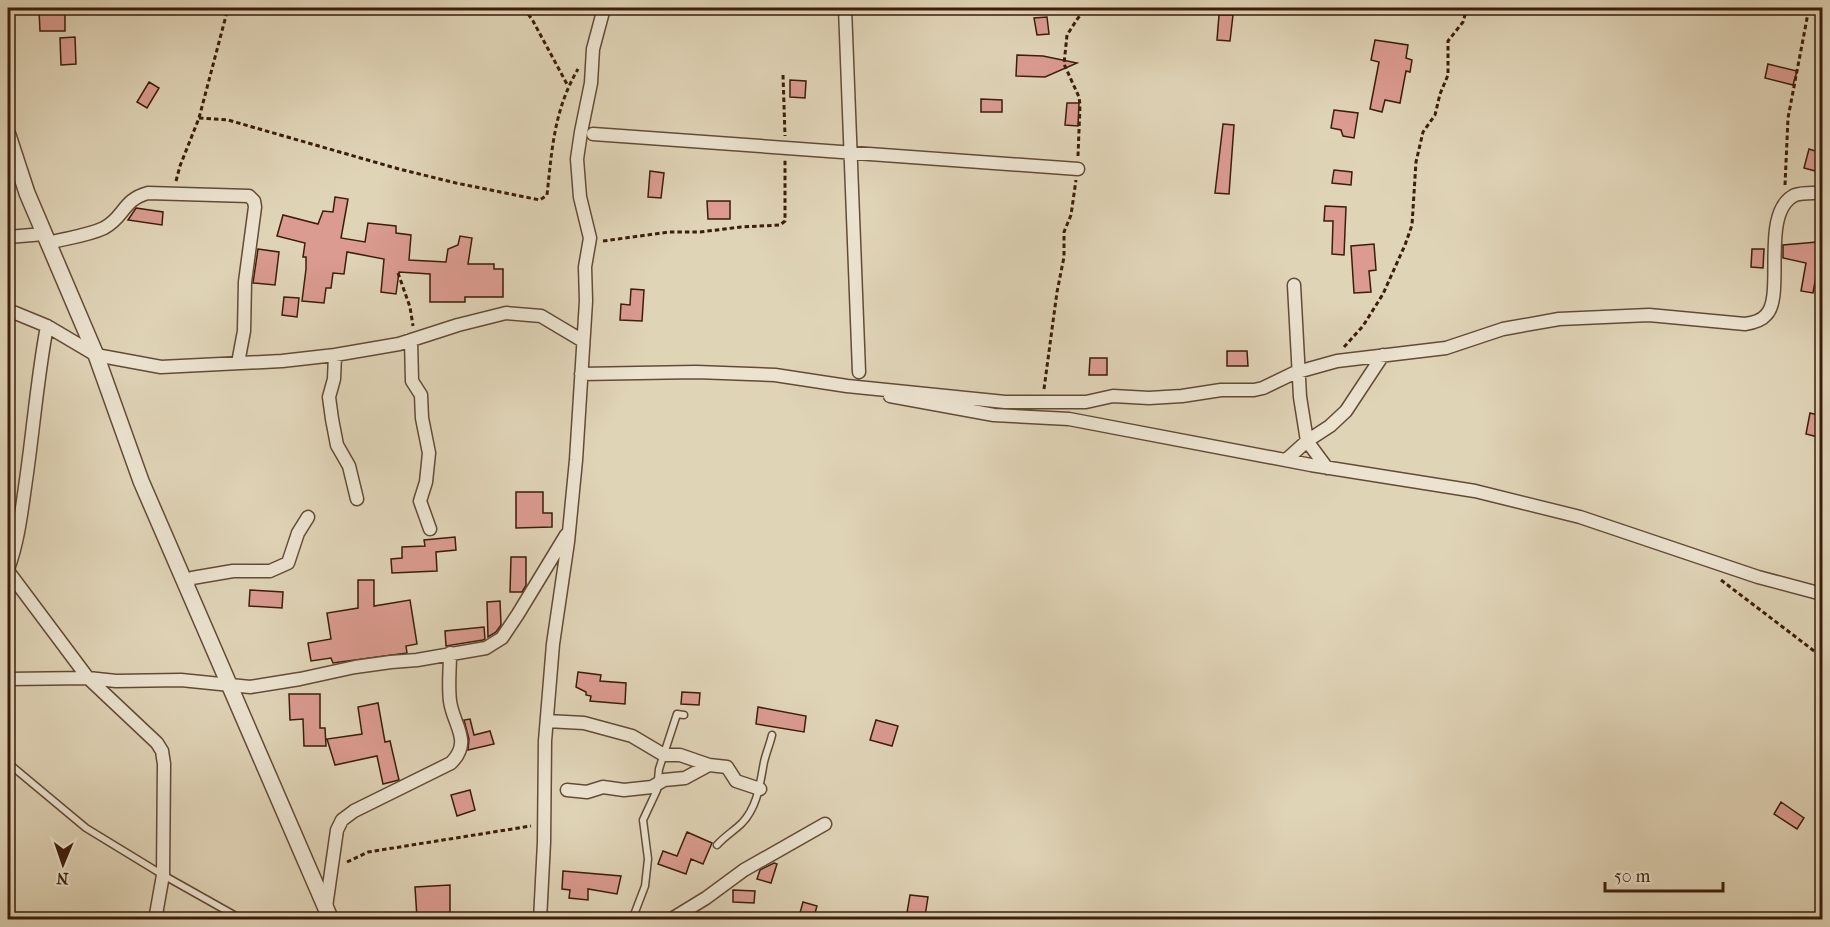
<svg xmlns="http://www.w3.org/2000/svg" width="1830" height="927" font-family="'IM FELL French Canon',serif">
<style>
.building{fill:#db9b90;stroke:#3b1d0b;stroke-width:1.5}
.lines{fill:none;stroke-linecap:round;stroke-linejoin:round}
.service-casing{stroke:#644b36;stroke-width:9}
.minor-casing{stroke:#644b36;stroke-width:15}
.tertiary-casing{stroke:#644b36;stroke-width:18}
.path{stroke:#3b1d0b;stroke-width:3;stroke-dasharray:4.5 3;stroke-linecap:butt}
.service{stroke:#ebe3d0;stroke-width:6}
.minor{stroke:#ebe3d0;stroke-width:12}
.tertiary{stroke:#ebe3d0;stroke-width:15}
</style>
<rect width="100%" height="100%" fill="#e0d4b7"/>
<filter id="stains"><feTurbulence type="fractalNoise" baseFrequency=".00333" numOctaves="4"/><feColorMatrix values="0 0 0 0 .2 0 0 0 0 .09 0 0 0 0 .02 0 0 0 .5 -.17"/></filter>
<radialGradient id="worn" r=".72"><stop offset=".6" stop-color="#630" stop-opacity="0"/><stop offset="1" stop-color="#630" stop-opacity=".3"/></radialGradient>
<path class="building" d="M 39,10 L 65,10 L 65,31 L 40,31 Z
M 1219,15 L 1233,15 L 1230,41 L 1217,40 Z
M 1047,17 L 1049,34 L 1037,35 L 1034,18 Z
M 75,37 L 76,64 L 61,65 L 60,38 Z
M 1375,40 L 1408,45 L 1406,58 L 1412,60 L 1410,72 L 1406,71 L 1400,103 L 1385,100 L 1382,112 L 1370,109 L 1379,62 L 1371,60 Z
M 1017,55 L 1043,56 L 1077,63 L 1045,77 L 1016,76 Z
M 1768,64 L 1797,71 L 1793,85 L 1765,78 Z
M 790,80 L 806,81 L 805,98 L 790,97 Z
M 149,82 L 159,88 L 147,108 L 137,102 Z
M 981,99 L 1002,100 L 1002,112 L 981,112 Z
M 1067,103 L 1079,103 L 1078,126 L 1065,125 Z
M 1334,110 L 1358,113 L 1354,138 L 1343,136 L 1341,130 L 1331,128 Z
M 1223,124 L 1234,125 L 1229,194 L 1215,193 Z
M 1809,149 L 1822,153 L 1819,172 L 1804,168 Z
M 1334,170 L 1352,172 L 1351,185 L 1332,183 Z
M 650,171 L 664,173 L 661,198 L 648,197 Z
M 335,197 L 348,199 L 341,238 L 365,242 L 368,223 L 396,226 L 396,233 L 411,235 L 409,260 L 446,262 L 448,249 L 458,245 L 460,236 L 472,238 L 468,264 L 494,264 L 494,269 L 503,269 L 503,297 L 465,297 L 465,302 L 430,302 L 430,274 L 399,272 L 396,294 L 381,292 L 384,259 L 347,252 L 344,274 L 333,273 L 331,288 L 326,288 L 324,303 L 302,301 L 306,269 L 306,257 L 303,257 L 305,243 L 277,236 L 283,215 L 318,224 L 323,211 L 333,212 Z
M 707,201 L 730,201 L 730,219 L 708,219 Z
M 1325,206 L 1346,207 L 1344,255 L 1332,254 L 1333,221 L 1324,221 Z
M 136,208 L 163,212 L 162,225 L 128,220 Z
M 1817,242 L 1822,245 L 1822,266 L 1818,265 L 1813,293 L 1801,291 L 1806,263 L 1783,258 L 1783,245 Z
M 1374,244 L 1376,270 L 1369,271 L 1371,292 L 1354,293 L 1351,246 Z
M 258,249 L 279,252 L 275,285 L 253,283 Z
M 1752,249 L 1764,249 L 1763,268 L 1751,267 Z
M 631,289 L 644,290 L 642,321 L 620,320 L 621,304 L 630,305 Z
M 284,297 L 299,298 L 297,317 L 282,315 Z
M 1227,351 L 1247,351 L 1248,366 L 1227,366 Z
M 1090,358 L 1107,358 L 1107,375 L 1089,375 Z
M 1810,413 L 1822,416 L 1818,437 L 1806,434 Z
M 516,492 L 543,492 L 543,513 L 552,513 L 552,527 L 516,528 Z
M 455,537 L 456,550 L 436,552 L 437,571 L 392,573 L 391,559 L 402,558 L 402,547 L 425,546 L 424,540 Z
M 511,557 L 526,557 L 526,585 L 522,592 L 510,592 Z
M 358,580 L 374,580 L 374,606 L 410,600 L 417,644 L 406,646 L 407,653 L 333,663 L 331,658 L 311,661 L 308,643 L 331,639 L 327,613 L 358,608 Z
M 250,590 L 283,592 L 282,608 L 249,606 Z
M 500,601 L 501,625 L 496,632 L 488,637 L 487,602 Z
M 484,627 L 485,639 L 483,640 L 446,646 L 445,631 Z
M 578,672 L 601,675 L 600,681 L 626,683 L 625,704 L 590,701 L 591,696 L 586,695 L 586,692 L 576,687 Z
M 682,692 L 700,693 L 699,705 L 681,704 Z
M 289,694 L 320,694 L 320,728 L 325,728 L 326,746 L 304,746 L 303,719 L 290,720 Z
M 378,703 L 385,742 L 390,741 L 399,780 L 383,784 L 377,756 L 335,765 L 327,739 L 362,734 L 358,707 Z
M 758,707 L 806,716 L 804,732 L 756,724 Z
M 470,719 L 474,735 L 490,731 L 494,744 L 468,750 L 469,739 L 464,720 Z
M 876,720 L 898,726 L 892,746 L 870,740 Z
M 470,790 L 475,810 L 457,816 L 451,795 Z
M 1781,802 L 1804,818 L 1797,829 L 1774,814 Z
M 687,832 L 712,843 L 703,864 L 691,859 L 686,874 L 658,864 L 663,851 L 677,856 Z
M 774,863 L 777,864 L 771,883 L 757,879 L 760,870 Z
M 563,871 L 621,876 L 617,894 L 588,889 L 588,900 L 569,898 L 570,890 L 562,889 Z
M 450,885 L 450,920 L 417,918 L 415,887 Z
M 733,890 L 755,891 L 754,903 L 733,902 Z
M 910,895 L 928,897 L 925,916 L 907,913 Z
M 803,902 L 817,906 L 813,920 L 798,920 Z"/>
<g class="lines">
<g class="service-casing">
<path id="service" d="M 8,763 L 86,828 L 163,875 L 243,920
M 717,845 C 725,836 734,831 742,823 C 758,806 760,783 764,762 C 766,753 770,744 772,735
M 632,920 L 645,886 L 648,859 L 643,820 L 657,790 L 659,769 L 677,714 L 684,715"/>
</g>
<g class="minor-casing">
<path id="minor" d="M 845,8 L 859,372
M 593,134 L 1078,169
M 8,237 L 44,234
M 48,243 C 66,238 87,236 104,228 C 125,217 122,200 148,193 L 249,196 L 254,201 L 255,207 L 245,282 L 244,331 L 238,363
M 8,310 L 47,326 L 96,355 L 161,367 L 282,361 L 335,355 L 399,344 L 458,325 L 506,313 L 541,316 L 583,341
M 411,340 L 412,381 L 421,395 L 422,418 L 429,453 L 426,482 L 420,501 L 430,529
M 335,355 L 334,379 L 329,397 L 332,419 L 337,445 L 349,466 L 357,499
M 581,374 L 696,372 L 775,375 L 847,386 L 1005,402 L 1086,402 L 1113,396 L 1149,398 L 1182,396 L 1221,390 L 1254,390 L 1263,388 L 1294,373 L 1337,361 L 1446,348 L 1503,329 L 1559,319 L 1649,315 L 1745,324 C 1752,323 1761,321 1766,315 C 1786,296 1759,212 1795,195 C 1803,192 1813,193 1822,193
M 890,396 L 994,415 L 1069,419 L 1311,465 L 1475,491 L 1580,517 L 1758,577 L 1822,594
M 1286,460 L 1307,441 L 1300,397 L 1294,285
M 1327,468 L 1307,441 L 1330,426 L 1346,411 L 1383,355
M 8,569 C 18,542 21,515 25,487 C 33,434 37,379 47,326
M 8,571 L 88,678 L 157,743 L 162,751 L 164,764 L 163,875 L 155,920
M 186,585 L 192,578 L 233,571 L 270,571 L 288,563 L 298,533 L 308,517
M 8,679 L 88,678 L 116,681 L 181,680 L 250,687 L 300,679 L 355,667 L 391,662 L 417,660 L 486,648 L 502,638 L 518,614 L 566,535
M 547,721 L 584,723 L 632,736 L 664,755 L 680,755 L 709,765
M 567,790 L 587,792 L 603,787 L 624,790 L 652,787 L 664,780 L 685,778 L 709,765 L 727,767 L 736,781 L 760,789
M 326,907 L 337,830 L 342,820 L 354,811 L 451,763 C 473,741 453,725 450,701 C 448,685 450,669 450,653
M 540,920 L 544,842 L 545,741 L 553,644 L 568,542 L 576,460 L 586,301 L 585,267 L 590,238 L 580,197 L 577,159 L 581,132 L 591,83 L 593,49 L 604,8
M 670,920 L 706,898 L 744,870 L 825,824"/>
</g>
<g class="tertiary-casing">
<path id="tertiary" d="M 8,135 L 27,193 L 96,355 L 141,481 L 331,920"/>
</g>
<path class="path" d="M 524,8 L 533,21 L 568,86
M 783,75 L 785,136
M 199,118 L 228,120 L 399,169 L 456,183 L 540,200 L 547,195 C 552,149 554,110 578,69
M 1078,156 L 1080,105 L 1079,97 L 1064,64 L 1067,35 L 1078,18 L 1088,8
M 176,181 L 180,166 L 199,118 L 228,8
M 1785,185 L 1788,118 L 1809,8
M 603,241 L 669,232 L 700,232 L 741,227 L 780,225 L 785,221 L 785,160
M 398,273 L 410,307 L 413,326
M 1344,347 L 1363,326 L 1383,294 L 1405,245 L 1412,225 L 1416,162 L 1423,132 L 1435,115 L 1440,94 L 1448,75 L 1448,41 L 1463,22 L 1467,8
M 1044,389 L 1057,292 L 1064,257 L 1064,232 L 1071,215 L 1076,180
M 1721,580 L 1822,657
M 347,862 L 368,852 L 531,826"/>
<use href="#service" class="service"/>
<use href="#minor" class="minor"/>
<use href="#tertiary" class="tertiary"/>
</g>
<rect width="1830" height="927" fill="none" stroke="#e0d4b7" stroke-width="30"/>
<rect x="9" y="9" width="1812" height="909" fill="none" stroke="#3b1d0b" stroke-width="3"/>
<rect x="15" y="15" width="1800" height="897" fill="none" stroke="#3b1d0b" stroke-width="1.5"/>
<g transform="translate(63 864) rotate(182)" stroke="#ebe3d0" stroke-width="4.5" paint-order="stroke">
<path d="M0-4.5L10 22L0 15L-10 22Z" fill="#3b1d0b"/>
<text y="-9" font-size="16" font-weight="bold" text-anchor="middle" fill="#3b1d0b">N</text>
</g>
<path d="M1605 882v9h118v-9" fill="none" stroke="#3b1d0b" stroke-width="3"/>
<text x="1614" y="882" font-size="18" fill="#3b1d0b" stroke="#ebe3d0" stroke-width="4.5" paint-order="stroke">50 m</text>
<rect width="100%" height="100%" filter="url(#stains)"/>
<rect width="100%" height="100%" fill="url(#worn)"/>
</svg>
